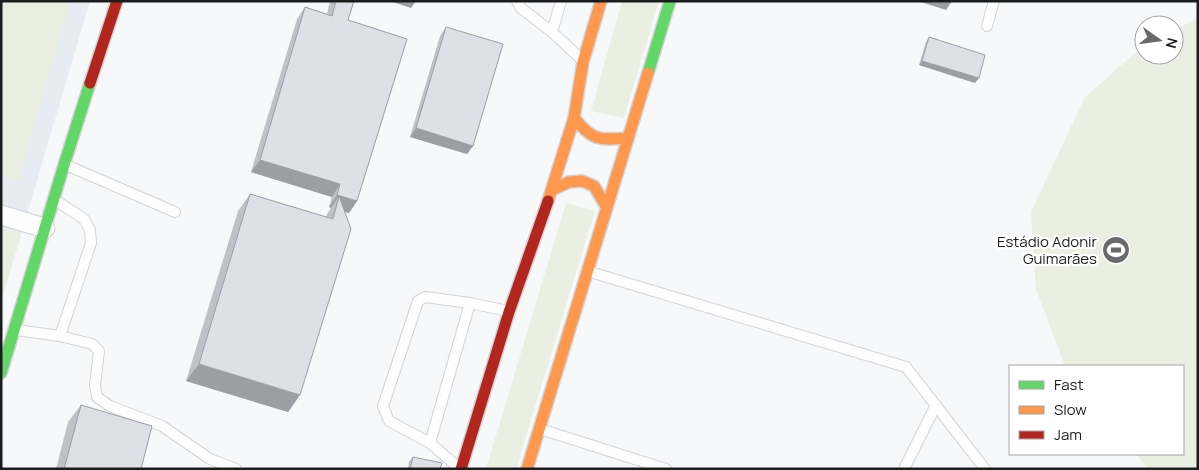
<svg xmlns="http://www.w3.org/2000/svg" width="1199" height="470" font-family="Manrope,sans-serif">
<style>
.built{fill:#e7ebf2}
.green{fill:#eaefe2}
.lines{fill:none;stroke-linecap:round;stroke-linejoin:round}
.lane-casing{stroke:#d2d3d5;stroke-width:12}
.street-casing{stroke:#d2d3d5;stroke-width:21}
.fast-casing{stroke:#d2d3d5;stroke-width:14}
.slow-casing{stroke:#d2d3d5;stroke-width:14}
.jam-casing{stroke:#d2d3d5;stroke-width:14}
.lane{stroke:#fefefe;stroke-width:10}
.street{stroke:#fefefe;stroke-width:19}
.fast{stroke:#63d668;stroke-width:11}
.slow{stroke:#ff974d;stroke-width:11}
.jam{stroke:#b3261e;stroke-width:11}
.wall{fill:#bec2c7}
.shaded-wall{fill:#9b9ea2}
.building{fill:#dde1e7;stroke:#9b9ea2}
.labels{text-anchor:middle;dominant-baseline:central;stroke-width:4.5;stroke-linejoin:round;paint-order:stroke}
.poi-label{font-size:15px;fill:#1b1c1d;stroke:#fff;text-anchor:end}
</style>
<rect width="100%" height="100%" fill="#f6f8fa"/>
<path class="built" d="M 1,1 L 90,1 L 1,302 Z"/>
<path class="green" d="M 1,1 L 70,1 L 18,181 L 1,176 Z
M 622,1 L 659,1 L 624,118 L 591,111 Z
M 1198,18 L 1198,469 L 1148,469 L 1136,454 L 1183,454 L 1183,366 L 1065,366 L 1036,289 L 1031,212 L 1085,97 L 1144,45 L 1144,55 L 1174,55 L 1174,30 Z
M 566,203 L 595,211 L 516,469 L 486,469 Z
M 1,228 L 21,234 L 1,302 Z"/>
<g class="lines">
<g class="lane-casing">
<path id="lane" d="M 517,1 L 521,8 L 552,32
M 561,1 L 552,32 L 581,59
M 987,26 L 994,1
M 66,165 L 175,212
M 55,200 L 84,219 L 90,230 L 91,243 L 60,336
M 587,271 L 906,367 L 985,469
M 16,330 L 60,336 L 92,344 L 99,351 L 95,385 L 97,397 L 110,406 L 162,426 L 210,459 L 236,469
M 540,429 L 666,469
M 430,443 L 389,421 L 383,406 L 418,301 L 425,297 L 470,303
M 459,468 L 430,443 L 470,303 L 508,311
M 904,469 L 936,405"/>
</g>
<g class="street-casing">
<path id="street" d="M 1,215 L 45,228"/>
</g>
<g class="fast-casing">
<path id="fast" d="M 648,73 L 670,1
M 1,373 L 64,165 L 90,83"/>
</g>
<g class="slow-casing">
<path id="slow" d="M 574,118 C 593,141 598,140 627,138
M 552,190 L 569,182 L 582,181 L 594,186 L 607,208
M 548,201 L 574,118 L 583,62 L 601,1
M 527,469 L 648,73"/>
</g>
<g class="jam-casing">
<path id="jam" d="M 90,83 L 117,1
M 461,469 L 509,312 L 548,201"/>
</g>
<use href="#lane" class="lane"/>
<use href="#street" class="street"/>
<use href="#fast" class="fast"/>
<use href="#slow" class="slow"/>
<use href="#jam" class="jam"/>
</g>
<path class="wall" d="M 330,1 L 354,1 L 348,20 L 357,201 L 349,213 L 345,212 L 300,395 L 288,412 L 186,381 L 238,211 L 250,194 L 326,217 L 327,214 L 331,208 L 329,207 L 332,197 L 251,172 L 297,19 L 305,7 L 327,14 Z
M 446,27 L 473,146 L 467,154 L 410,137 L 440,36 Z
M 929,37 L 979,78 L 975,83 L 919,65 L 926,42 Z
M 81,405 L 141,469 L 56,469 L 68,422 Z
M 413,457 L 440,469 L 408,469 L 409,461 Z"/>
<path class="shaded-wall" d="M 390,1 L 416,1 L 411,8 Z
M 918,1 L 952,1 L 946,10 Z
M 922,61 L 979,78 L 975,83 L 919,65 Z
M 416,128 L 473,146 L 467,154 L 410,137 Z
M 260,160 L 340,184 L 332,197 L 251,172 Z
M 337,195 L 357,201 L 349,213 L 336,209 L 339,196 L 331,208 L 329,207 Z
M 199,364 L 300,395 L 288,412 L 186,381 Z"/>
<path class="building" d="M 336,1 L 354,1 L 348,20 L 407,39 L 357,201 L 337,195 L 340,184 L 260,160 L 305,7 L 332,16 Z
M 446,27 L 503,44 L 473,146 L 416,128 Z
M 929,37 L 985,55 L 979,78 L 922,61 Z
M 250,194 L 333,219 L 339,196 L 351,229 L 300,395 L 199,364 Z
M 81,405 L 152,426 L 141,469 L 64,469 Z
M 413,457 L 442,463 L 440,469 L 410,469 Z"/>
<defs>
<g id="stadium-disc" transform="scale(1.4375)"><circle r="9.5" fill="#68696a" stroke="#fff"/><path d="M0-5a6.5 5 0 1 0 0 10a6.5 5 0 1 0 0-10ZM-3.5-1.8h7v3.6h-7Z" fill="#fff"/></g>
</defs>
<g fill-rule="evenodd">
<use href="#stadium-disc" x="1116" y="250"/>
</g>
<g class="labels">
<g class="poi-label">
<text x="1097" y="241">Estádio Adonir<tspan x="1097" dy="17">Guimarães</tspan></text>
</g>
</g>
<rect width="1199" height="470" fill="none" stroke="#1b1c1d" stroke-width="5"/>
<rect x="1009" y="365" width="175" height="90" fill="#ffffff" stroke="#a4a4a5"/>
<rect x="1019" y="381" width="25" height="8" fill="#63d668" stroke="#a4a4a5"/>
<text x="1054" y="390" font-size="15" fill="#1b1c1d">Fast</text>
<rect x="1019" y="406" width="25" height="8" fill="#ff974d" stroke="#a4a4a5"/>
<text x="1054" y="415" font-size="15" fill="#1b1c1d">Slow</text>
<rect x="1019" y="431" width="25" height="8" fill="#b3261e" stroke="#a4a4a5"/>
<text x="1054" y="440" font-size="15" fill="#1b1c1d">Jam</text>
<g transform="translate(1159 40) rotate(104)"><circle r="24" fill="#ffffff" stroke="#a4a4a5"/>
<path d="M0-4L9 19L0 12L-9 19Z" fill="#68696a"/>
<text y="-8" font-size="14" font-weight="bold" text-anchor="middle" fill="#1b1c1d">N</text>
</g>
</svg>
